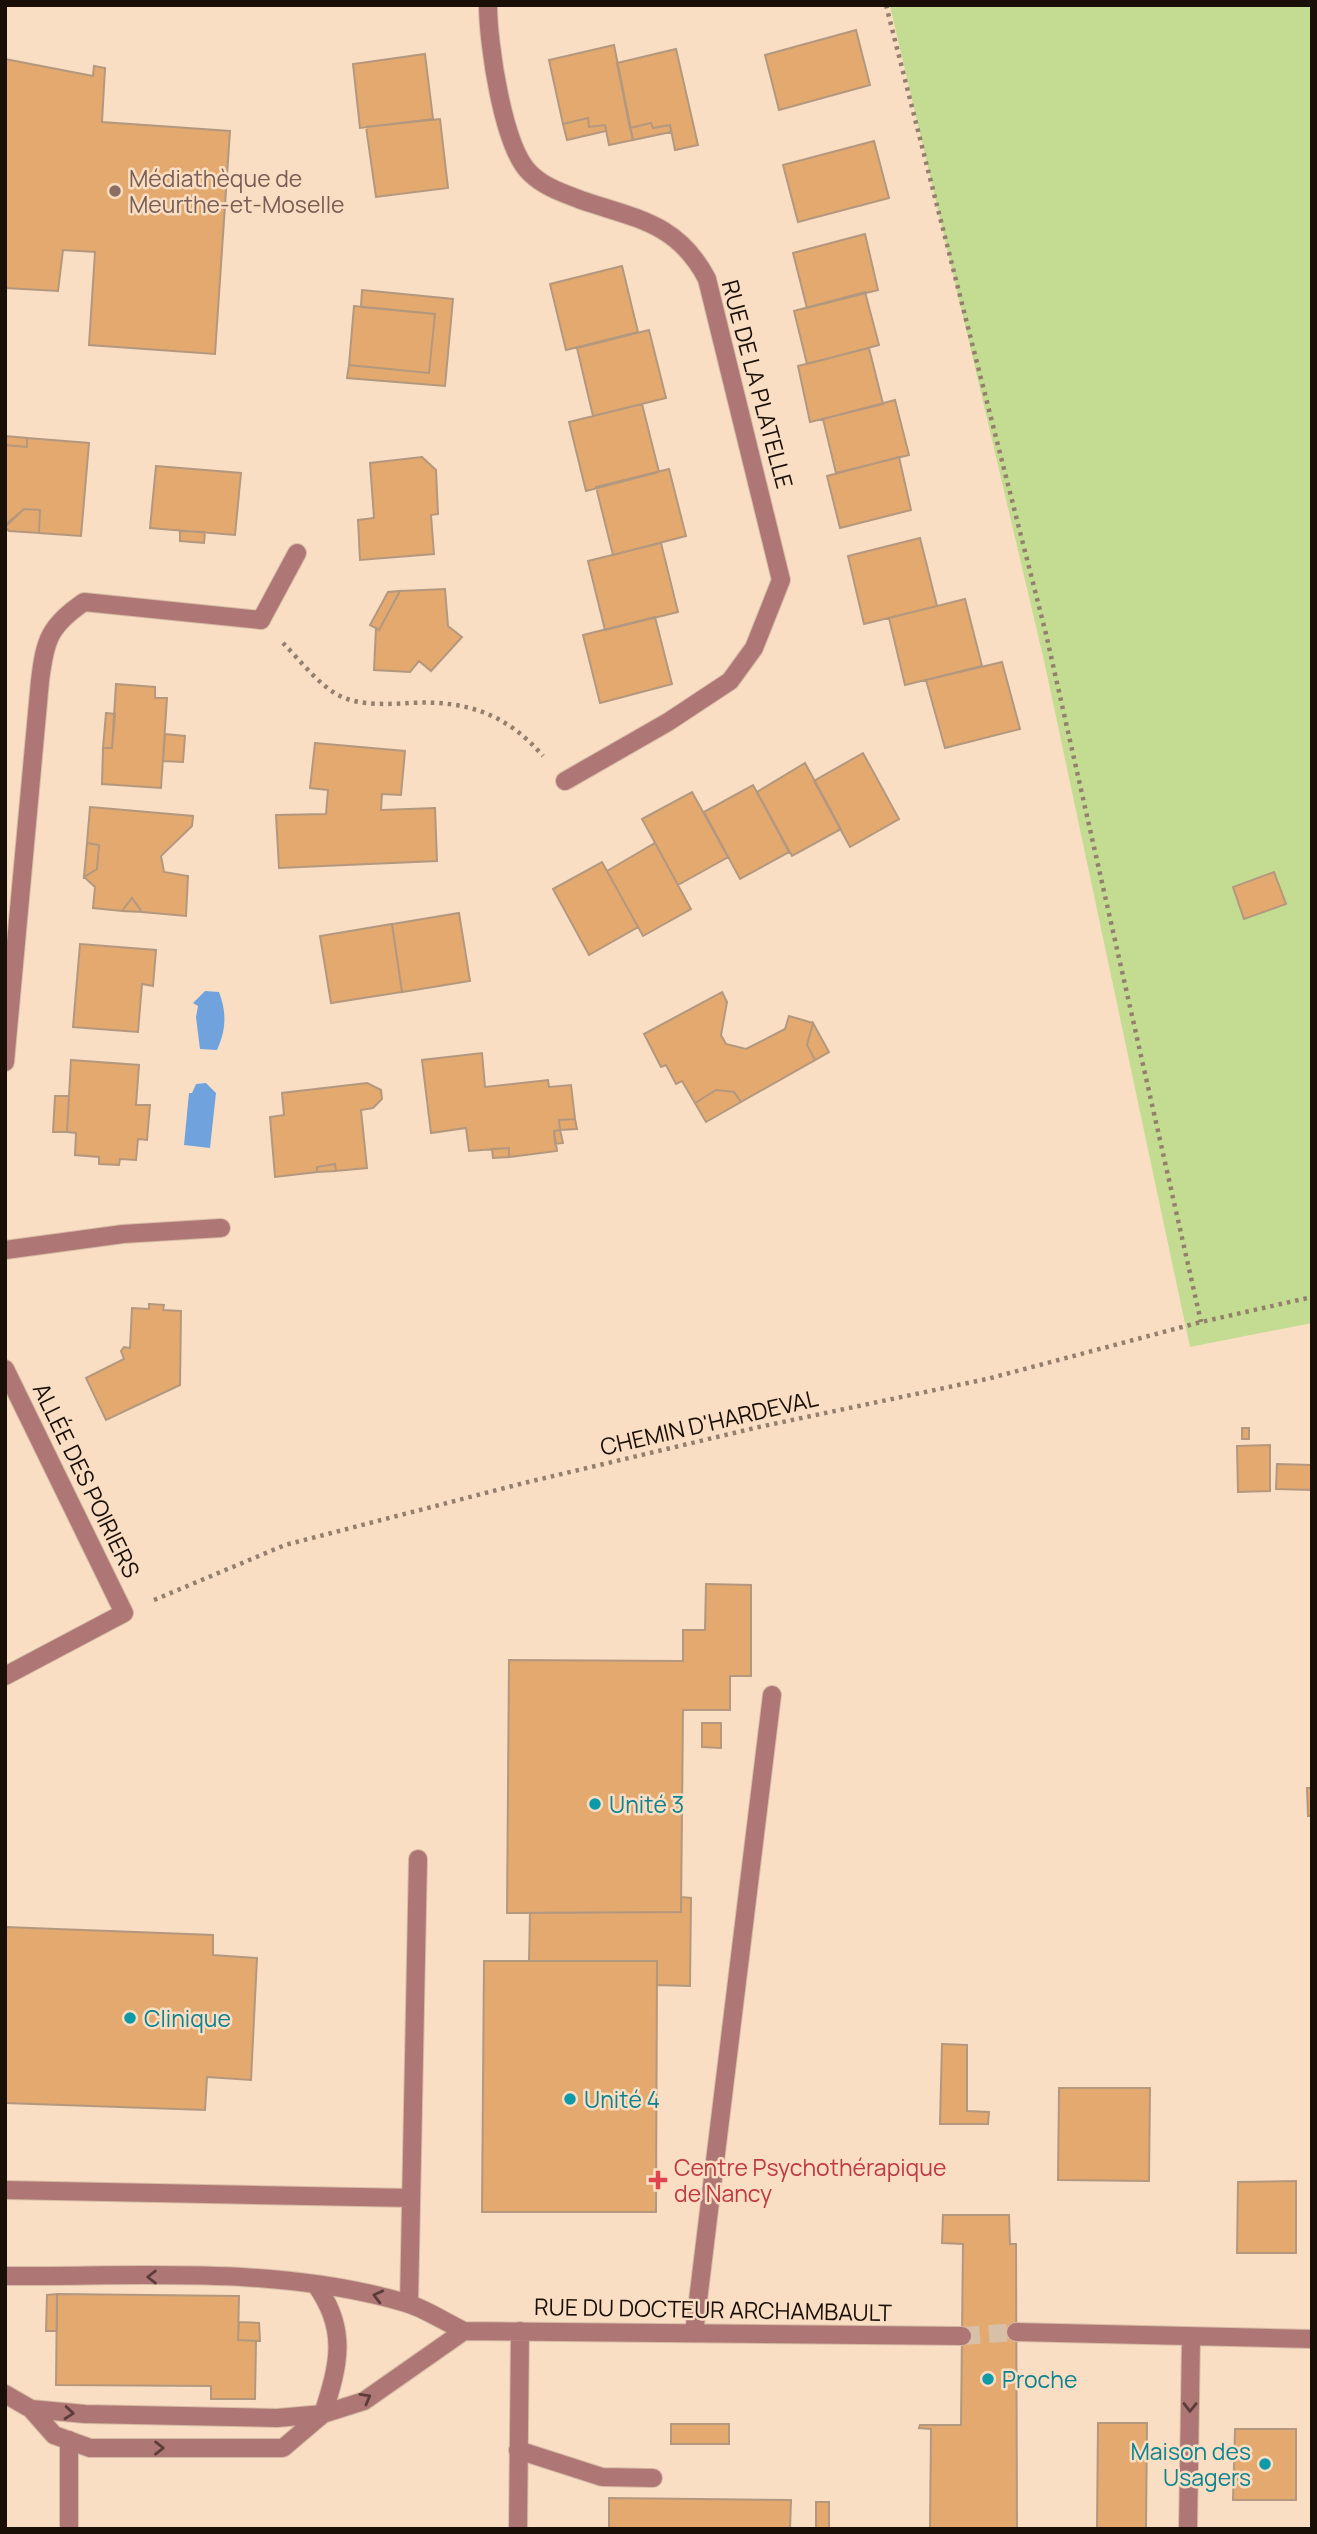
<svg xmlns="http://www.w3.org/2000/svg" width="1317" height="2534" font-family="Manrope,sans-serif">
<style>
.green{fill:#c4dc91}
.water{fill:#70a3dd}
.building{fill:#e3a96f;stroke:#b3987f;stroke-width:2}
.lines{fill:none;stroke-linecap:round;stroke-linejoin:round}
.minor-tunnel{stroke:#d8bfa7;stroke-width:18;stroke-dasharray:18 9;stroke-linecap:butt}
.service-casing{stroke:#d6bda5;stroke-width:20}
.minor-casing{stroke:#d6bda5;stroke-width:20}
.path{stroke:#937f6d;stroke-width:4.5;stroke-dasharray:3.5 5;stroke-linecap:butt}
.service{stroke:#af7676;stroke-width:18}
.minor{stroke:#af7676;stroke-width:18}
.oneway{stroke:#5c3d39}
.education-dot{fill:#8d6e63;stroke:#fadec3;stroke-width:2.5}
.culture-dot{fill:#0f9aa8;stroke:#fadec3;stroke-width:2.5}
.health-dot{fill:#e0444e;stroke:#fadec3;stroke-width:2.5}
.labels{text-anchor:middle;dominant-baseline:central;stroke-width:5;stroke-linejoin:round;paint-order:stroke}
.education-label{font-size:23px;fill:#785e54;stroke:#fadec3;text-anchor:start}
.street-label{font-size:23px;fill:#190f07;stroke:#fadec3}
.culture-label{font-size:23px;fill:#0d838f;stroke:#fadec3;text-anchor:start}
.health-label{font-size:23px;fill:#be3a42;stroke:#fadec3;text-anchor:start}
</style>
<rect width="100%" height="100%" fill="#fadec3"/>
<path class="green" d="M 1312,5 L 1312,1323 L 1190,1347 L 1045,665 L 890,6 Z"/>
<path class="water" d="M 205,991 L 219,992 C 227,1013 226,1030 217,1050 L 200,1049 L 196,1017 L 198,1006 L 193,1003 Z
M 206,1083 L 216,1093 L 210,1148 L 184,1145 L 189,1093 L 192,1093 L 196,1084 Z"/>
<path class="building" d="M 856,30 L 870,85 L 779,110 L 765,55 Z
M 614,45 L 633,140 L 609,145 L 605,125 L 589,127 L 588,118 L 563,124 L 549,60 Z
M 676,49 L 698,145 L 675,150 L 670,125 L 653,128 L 651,123 L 630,128 L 617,63 Z
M 425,54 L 433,119 L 360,128 L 353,64 Z
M 5,59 L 93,76 L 94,66 L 105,68 L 102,122 L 230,131 L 215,354 L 89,345 L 95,252 L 63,250 L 58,291 L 5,288 Z
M 588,118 L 589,127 L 605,125 L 606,131 L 567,140 L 563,124 Z
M 440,119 L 448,188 L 376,197 L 366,127 Z
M 651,123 L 653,128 L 670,125 L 671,132 L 633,140 L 630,128 Z
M 874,141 L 889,198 L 798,222 L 783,165 Z
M 865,234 L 878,290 L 807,308 L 793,253 Z
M 622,266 L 638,332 L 566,350 L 550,284 Z
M 362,290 L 453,299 L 445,386 L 347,378 L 349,365 L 429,373 L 435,314 L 361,307 Z
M 865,292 L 879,345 L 807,364 L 794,311 Z
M 354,306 L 435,314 L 429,373 L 349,365 Z
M 649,330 L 666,398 L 593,416 L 577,348 Z
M 869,348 L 883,404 L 810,422 L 798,366 Z
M 895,400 L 909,455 L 836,473 L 823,419 Z
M 642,404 L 659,472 L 586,491 L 569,422 Z
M 5,436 L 27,438 L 27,447 L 5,445 Z
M 27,438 L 89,443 L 81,536 L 39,533 L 40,510 L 24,509 L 5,525 L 5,445 L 27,447 Z
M 422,457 L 436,470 L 438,514 L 431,515 L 434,554 L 360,560 L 358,520 L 374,518 L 370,463 Z
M 899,457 L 911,510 L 840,528 L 827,476 Z
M 156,466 L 241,473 L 235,535 L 150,528 Z
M 669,469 L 686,536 L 613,555 L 596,487 Z
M 24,509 L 40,510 L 39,533 L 9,531 L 5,527 Z
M 180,531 L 205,532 L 204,543 L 180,541 Z
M 920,538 L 937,606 L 864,624 L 848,556 Z
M 661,543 L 678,612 L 605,630 L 588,561 Z
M 445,589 L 448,626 L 462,637 L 431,671 L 419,661 L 410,672 L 374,670 L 376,628 L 379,630 L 400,591 Z
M 400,591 L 379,630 L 370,625 L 388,592 Z
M 965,599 L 982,666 L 905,685 L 889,618 Z
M 655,617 L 672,684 L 600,703 L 583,635 Z
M 1002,662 L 1020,729 L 945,748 L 926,680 Z
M 116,684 L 155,687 L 155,698 L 167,698 L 161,788 L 102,784 L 103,748 L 112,748 Z
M 106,713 L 115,714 L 112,748 L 103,748 Z
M 165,734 L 185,736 L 183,762 L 163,761 Z
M 315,743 L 405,751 L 401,795 L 382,794 L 381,810 L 435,808 L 437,861 L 279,868 L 276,815 L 326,814 L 328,790 L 310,788 Z
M 863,753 L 899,819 L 850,847 L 814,781 Z
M 805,763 L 841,829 L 792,856 L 757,792 Z
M 753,785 L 789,852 L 740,879 L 704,812 Z
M 692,792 L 728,857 L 678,885 L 642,819 Z
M 90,807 L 193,816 L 192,826 L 161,856 L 164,872 L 188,876 L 186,916 L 142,912 L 132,898 L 122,911 L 93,908 L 95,887 L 84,877 L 97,869 L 99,845 L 87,843 Z
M 87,843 L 99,845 L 97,869 L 84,877 Z
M 655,843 L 691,909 L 643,936 L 607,871 Z
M 602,862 L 638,927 L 589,955 L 553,889 Z
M 1274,872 L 1286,904 L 1244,919 L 1233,887 Z
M 132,898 L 142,912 L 122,911 Z
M 459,913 L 470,981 L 402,992 L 392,924 Z
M 392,924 L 402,992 L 331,1003 L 320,936 Z
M 80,944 L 156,950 L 153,986 L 142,984 L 138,1032 L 73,1027 Z
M 722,992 L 727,1002 L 721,1035 L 726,1044 L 746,1049 L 785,1029 L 789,1016 L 813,1023 L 807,1045 L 815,1060 L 741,1102 L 734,1092 L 716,1090 L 695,1103 L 682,1081 L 676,1084 L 666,1065 L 661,1067 L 644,1034 Z
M 813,1023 L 829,1052 L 815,1060 L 807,1045 Z
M 482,1053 L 485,1087 L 548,1080 L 549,1087 L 571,1085 L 575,1119 L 559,1120 L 560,1130 L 554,1131 L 557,1151 L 509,1157 L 509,1148 L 469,1151 L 466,1128 L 431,1133 L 422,1060 Z
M 71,1060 L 139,1065 L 136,1105 L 150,1105 L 147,1140 L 138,1139 L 136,1160 L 120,1159 L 119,1165 L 99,1164 L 99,1157 L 75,1155 L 76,1133 L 67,1132 Z
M 367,1083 L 381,1090 L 382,1099 L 373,1108 L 361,1110 L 367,1168 L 336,1171 L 335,1164 L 317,1167 L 317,1172 L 275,1177 L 270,1117 L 284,1115 L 282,1093 Z
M 716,1090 L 734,1092 L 741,1102 L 706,1122 L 695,1103 Z
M 55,1096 L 69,1096 L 67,1132 L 53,1132 Z
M 575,1119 L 577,1129 L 560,1130 L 559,1120 Z
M 560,1130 L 563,1143 L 555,1144 L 554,1131 Z
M 509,1148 L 509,1157 L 493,1158 L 492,1149 Z
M 335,1164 L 336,1171 L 317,1172 L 317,1167 Z
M 149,1304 L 164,1305 L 163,1310 L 181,1311 L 180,1385 L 106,1420 L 86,1378 L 124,1359 L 121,1351 L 124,1347 L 130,1348 L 132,1308 L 149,1309 Z
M 1242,1428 L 1249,1428 L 1249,1439 L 1242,1439 Z
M 1270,1445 L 1270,1491 L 1238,1492 L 1237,1446 Z
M 1277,1464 L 1312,1465 L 1312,1490 L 1276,1489 Z
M 706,1584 L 751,1585 L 751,1676 L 730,1676 L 730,1710 L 683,1710 L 681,1912 L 507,1913 L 509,1660 L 683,1661 L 683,1630 L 705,1630 Z
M 702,1723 L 721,1723 L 721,1748 L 702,1747 Z
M 1307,1788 L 1312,1788 L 1312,1816 L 1308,1816 Z
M 681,1897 L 691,1898 L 690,1986 L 657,1985 L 657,1961 L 529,1961 L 530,1913 L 681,1912 Z
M 5,1927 L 213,1935 L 213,1955 L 257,1958 L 251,2080 L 207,2077 L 205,2110 L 5,2103 Z
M 484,1961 L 657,1961 L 656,2212 L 482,2212 Z
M 942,2044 L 967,2045 L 967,2111 L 989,2112 L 988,2124 L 940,2124 Z
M 1059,2088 L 1150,2088 L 1149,2181 L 1058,2180 Z
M 1296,2181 L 1296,2253 L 1237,2253 L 1238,2182 Z
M 943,2215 L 1009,2215 L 1010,2244 L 1016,2244 L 1017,2529 L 930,2529 L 931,2429 L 919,2428 L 920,2425 L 961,2425 L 963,2244 L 942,2243 Z
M 57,2294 L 239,2296 L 238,2340 L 256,2341 L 255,2399 L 211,2399 L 211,2386 L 56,2385 Z
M 57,2294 L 57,2331 L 46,2331 L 47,2295 Z
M 239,2322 L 259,2323 L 260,2341 L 238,2340 Z
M 1098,2423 L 1147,2423 L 1146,2529 L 1097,2529 Z
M 671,2424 L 729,2424 L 729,2444 L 671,2444 Z
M 1235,2429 L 1296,2429 L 1296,2500 L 1233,2500 Z
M 609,2498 L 791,2500 L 790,2529 L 609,2529 Z
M 816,2502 L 829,2502 L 829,2529 L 816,2529 Z"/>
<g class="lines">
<path class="minor-tunnel" d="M 962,2336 L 1016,2332"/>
<g class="service-casing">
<path id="service" d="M 261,620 L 297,553
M 5,2190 L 411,2198
M 316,2285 C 348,2330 339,2364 323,2414
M 409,2304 L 418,1859
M 694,2333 L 772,1695
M 518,2450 L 602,2477 L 653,2478
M 69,2529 L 69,2440"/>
</g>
<g class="minor-casing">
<path id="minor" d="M 488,5 C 488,43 503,148 530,173 C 544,187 563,193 581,200 C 637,219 678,223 707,279 L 781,580 L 754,648 L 730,681 L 668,722 L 565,781
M 5,1062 L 40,681 C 45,640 49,626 84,602 L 261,620
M 5,1250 L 123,1234 L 221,1228
M 5,1369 L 124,1613 L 5,1676
M 5,2276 C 138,2277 277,2265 406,2303 C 426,2309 445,2322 464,2331 L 962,2336
M 1016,2332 L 1312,2339
M 5,2394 L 31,2409 L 85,2414 L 277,2418 L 323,2414 L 364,2401 L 464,2331
M 31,2409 L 54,2435 L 90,2448 L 283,2448 L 323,2414
M 518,2529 L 520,2331
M 1188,2529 L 1191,2338"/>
</g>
<path class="path" d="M 886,5 L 1046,634 L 1201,1322
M 283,643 C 300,660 320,687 342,697 C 363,706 388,704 411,703 C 466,700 507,714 543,756
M 154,1600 L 285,1545 L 524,1483 L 759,1427 L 987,1379 L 1201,1322 L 1312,1297"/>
<use href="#service" class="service"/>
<use href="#minor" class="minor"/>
</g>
<defs><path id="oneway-chevron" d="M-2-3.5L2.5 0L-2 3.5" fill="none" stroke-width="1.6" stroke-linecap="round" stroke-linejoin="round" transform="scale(1.75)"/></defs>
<g class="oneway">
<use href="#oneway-chevron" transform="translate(152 2277) rotate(-180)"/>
<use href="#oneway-chevron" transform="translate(378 2296) rotate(-166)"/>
<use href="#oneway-chevron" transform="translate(366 2398) rotate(-29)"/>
<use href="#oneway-chevron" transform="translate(1190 2407) rotate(91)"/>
<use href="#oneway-chevron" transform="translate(69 2413) rotate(5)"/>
<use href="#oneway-chevron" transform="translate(159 2448)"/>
</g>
<circle class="education-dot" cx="115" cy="191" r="7"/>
<g class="culture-dot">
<circle cx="595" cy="1804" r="7"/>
<circle cx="130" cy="2018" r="7"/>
<circle cx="570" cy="2099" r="7"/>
<circle cx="988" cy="2379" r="7"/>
<circle cx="1265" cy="2464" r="7"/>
</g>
<path class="health-dot" d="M654.5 2169.5h7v7h7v7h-7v7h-7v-7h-7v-7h7z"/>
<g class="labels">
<g class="education-label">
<text x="129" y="178">Médiathèque de<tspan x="129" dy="26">Meurthe-et-Moselle</tspan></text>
</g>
<g class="street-label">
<text transform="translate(758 384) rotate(75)">RUE DE LA PLATELLE</text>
<text transform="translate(709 1422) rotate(-13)">CHEMIN D'HARDEVAL</text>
<text transform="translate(87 1480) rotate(64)">ALLÉE DES POIRIERS</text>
<text transform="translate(713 2309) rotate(1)">RUE DU DOCTEUR ARCHAMBAULT</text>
</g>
<g class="culture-label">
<text x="609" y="1804">Unité 3</text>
<text x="144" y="2018">Clinique</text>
<text x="584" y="2099">Unité 4</text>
<text x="1002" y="2379">Proche</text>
<text x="1251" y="2451" text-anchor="end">Maison des<tspan x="1251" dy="26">Usagers</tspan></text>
</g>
<g class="health-label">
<text x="674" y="2167">Centre Psychothérapique<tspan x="674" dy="26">de Nancy</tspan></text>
</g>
</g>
<rect width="1317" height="2534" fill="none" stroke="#190f07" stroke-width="14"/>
</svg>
